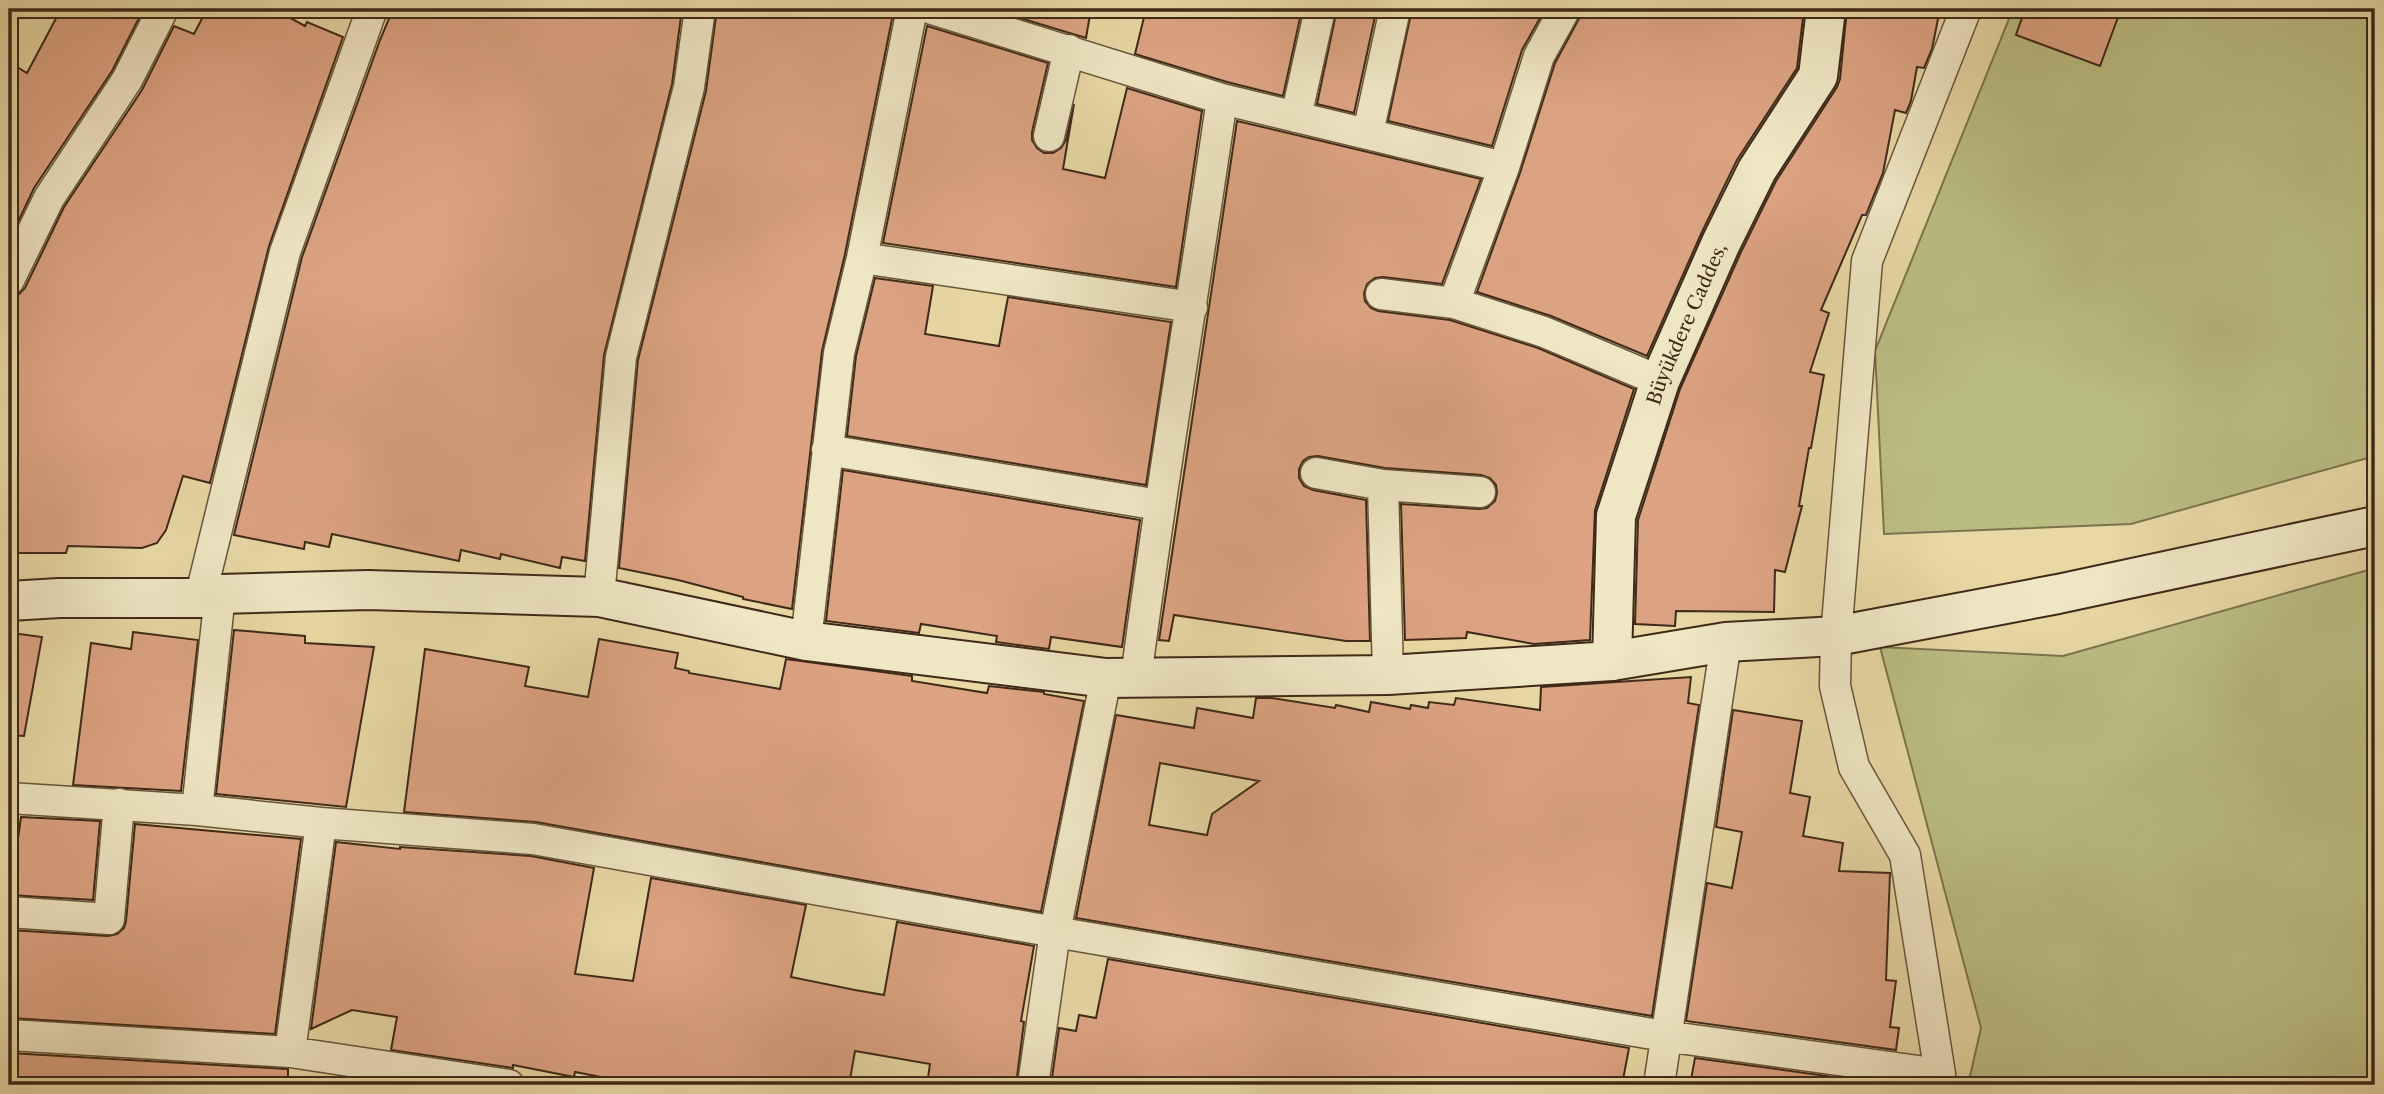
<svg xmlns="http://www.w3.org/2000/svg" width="2384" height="1094" font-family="'Libre Caslon Text',serif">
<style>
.green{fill:#babd82;stroke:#7c734d;stroke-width:2}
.building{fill:#dca382;stroke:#3f2918;stroke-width:2;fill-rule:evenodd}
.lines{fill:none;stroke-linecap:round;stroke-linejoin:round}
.street-casing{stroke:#69553b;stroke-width:33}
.secondary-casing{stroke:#3f2918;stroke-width:42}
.street{stroke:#efe6c4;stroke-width:30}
.secondary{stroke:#efe6c4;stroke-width:38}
.labels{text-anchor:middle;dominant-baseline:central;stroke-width:6;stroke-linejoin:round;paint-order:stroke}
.street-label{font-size:19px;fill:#3f2918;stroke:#efe6c4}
</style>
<rect width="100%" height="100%" fill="#e7d8a4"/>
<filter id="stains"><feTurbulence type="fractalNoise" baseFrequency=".00286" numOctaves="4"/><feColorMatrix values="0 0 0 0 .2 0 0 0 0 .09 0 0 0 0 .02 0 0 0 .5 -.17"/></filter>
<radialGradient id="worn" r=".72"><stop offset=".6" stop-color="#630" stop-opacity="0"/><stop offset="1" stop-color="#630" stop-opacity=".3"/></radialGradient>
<path class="green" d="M 2013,9 L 2375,9 L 2375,456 L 2131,524 L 1884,534 L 1875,351 Z
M 2375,568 L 2375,1085 L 1968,1085 L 1981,1028 L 1880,647 L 2063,656 Z"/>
<path class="building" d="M 61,9 L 126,9 L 141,14 L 112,71 L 34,188 L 9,241 L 9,62 L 27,73 Z
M 207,9 L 274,9 L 305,26 L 307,22 L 343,37 L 269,246 L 210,483 L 183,476 L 166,530 L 157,543 L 142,548 L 68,546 L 66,553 L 9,553 L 9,297 L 18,295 L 25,288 L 64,207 L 142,90 L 174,26 L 194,34 Z
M 393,9 L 682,9 L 672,84 L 604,355 L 585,561 L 562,557 L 560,568 L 501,554 L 500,559 L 461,550 L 459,561 L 332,534 L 329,547 L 305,542 L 304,549 L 234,535 L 302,257 L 380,40 Z
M 717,9 L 894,9 L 845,254 L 822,351 L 792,609 L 743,599 L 743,597 L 678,580 L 619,568 L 638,360 L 706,91 Z
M 990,9 L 1091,9 L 1086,38 Z
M 1146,9 L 1302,9 L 1283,96 L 1227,82 L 1135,54 Z
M 1337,9 L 1360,9 L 1376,12 L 1354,113 L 1317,104 Z
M 1412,9 L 1545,9 L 1522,50 L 1492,146 L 1388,121 Z
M 1582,9 L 1804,9 L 1797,68 L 1737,160 L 1701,234 L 1647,356 L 1551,316 L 1477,292 L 1520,173 L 1555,63 L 1580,17 Z
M 1847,9 L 1940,9 L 1932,49 L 1924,68 L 1917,67 L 1911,101 L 1906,113 L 1895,110 L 1883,173 L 1866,215 L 1862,215 L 1821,310 L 1829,313 L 1810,372 L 1824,375 L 1811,448 L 1809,448 L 1799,506 L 1802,506 L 1785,572 L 1775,570 L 1774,612 L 1676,611 L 1675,626 L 1635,624 L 1638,520 L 1680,389 L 1741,252 L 1776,181 L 1837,87 L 1840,79 Z
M 2025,9 L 2121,9 L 2100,66 L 2016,35 Z
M 927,26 L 1048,63 L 1032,132 L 1032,140 L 1037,148 L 1044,153 L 1053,153 L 1061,148 L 1066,140 L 1074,104 L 1063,169 L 1105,178 L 1127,88 L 1202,111 L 1176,287 L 883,243 Z
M 1237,121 L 1481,179 L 1442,284 L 1383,277 L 1375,278 L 1367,284 L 1364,293 L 1365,301 L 1371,308 L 1378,311 L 1450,320 L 1538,348 L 1634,389 L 1595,510 L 1590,640 L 1534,644 L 1467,632 L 1466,638 L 1405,640 L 1401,504 L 1479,509 L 1487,508 L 1495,501 L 1497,493 L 1496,485 L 1490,478 L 1481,475 L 1385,468 L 1318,456 L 1309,457 L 1303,461 L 1299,469 L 1299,478 L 1304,486 L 1313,490 L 1366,500 L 1370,641 L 1346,641 L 1174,615 L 1169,641 L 1159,640 Z
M 875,278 L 933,286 L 925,334 L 999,346 L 1008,297 L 1171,322 L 1146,485 L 847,436 L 856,356 Z
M 843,470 L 1140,520 L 1122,647 L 1051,637 L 1049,649 L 996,642 L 997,636 L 921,624 L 919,633 L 826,621 Z
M 234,630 L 305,636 L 305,643 L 374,647 L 346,807 L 216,794 Z
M 133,632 L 198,640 L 181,791 L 73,785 L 91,643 L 131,649 Z
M 12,633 L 42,637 L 24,736 L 9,735 L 9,653 Z
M 599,639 L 678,653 L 675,668 L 689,671 L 689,673 L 780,689 L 786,659 L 912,676 L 912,681 L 987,693 L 989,686 L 1044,692 L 1044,694 L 1084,701 L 1041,912 L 536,822 L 404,812 L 425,649 L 529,667 L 525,686 L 588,697 Z
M 1691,677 L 1688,703 L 1699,705 L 1652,1016 L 1076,918 L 1116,715 L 1194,728 L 1197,708 L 1253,718 L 1256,698 L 1272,698 L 1335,708 L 1336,705 L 1369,712 L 1371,702 L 1410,709 L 1411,705 L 1428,708 L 1429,702 L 1454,705 L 1456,698 L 1540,710 L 1541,687 ZM 1160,763 L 1259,781 L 1212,814 L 1207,835 L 1149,825 Z
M 1733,710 L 1802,721 L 1790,793 L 1810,797 L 1803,836 L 1843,843 L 1839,871 L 1890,873 L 1886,980 L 1896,981 L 1890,1027 L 1899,1028 L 1896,1050 L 1686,1021 L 1707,883 L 1732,888 L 1742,832 L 1716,827 Z
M 21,817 L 100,821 L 93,900 L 9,895 L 9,859 L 15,860 Z
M 135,824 L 301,839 L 275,1034 L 9,1018 L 9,930 L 108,936 L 117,934 L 124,928 L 126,921 Z
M 336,842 L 400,849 L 400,847 L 531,856 L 594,868 L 575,974 L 633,981 L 651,878 L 806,905 L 791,977 L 855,990 L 884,995 L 897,922 L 1034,946 L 1021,1021 L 1024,1022 L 1016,1085 L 927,1085 L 930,1064 L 855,1051 L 849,1085 L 642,1085 L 575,1072 L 574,1077 L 513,1065 L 513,1068 L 391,1050 L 397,1017 L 352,1010 L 311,1029 Z
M 1108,959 L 1629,1048 L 1622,1085 L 1272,1085 L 1229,1078 L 1227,1085 L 1051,1085 L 1059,1028 L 1076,1031 L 1079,1015 L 1096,1018 Z
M 9,1053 L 288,1069 L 288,1085 L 9,1085 Z
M 1695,1058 L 1856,1080 L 1854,1085 L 1690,1085 Z"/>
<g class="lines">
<g class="street-casing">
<path id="street" d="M 932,9 L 1222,99 L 1504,167
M 1296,117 L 1320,9
M 1368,133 L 1395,9
M 1049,136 L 1069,50
M 862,258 L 1192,307
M 9,280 L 49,198 L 127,80 L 163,9
M 1381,294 L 1454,303 L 1544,332 L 1660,381
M 1454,303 L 1504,167 L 1539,56 L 1565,9
M 827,450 L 1159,505
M 1316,473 L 1383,485 L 1480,492
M 1383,485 L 1388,675
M 599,597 L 621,357 L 689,87 L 700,9
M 200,598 L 285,252 L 372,9
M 806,641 L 839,353 L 862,258 L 912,9
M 1136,678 C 1161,485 1194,292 1222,99
M 9,798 L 197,810 L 321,823 L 533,839 L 1055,932 L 1664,1036 L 1940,1074
M 197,810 L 220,594
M 9,912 L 109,919 L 119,804
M 9,1035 L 290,1052 L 509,1085
M 290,1052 L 321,823
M 1033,1085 L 1055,932 L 1106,678
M 1659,1085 L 1726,642
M 1937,1085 L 1940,1074 L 1905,855 L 1854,767 L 1835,686 L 1836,636 L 1867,261 L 1966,9"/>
</g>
<g class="secondary-casing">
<g id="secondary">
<path d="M 9,601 L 59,598 L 200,598 L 220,594 L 368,590 L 599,597 L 806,641 L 1106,678 L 1388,675 L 1612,661 L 1726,642 L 1836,636 L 2058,594 L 2375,526"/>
<path id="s1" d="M 1612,661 L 1616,516 L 1660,381 L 1721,243 L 1757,170 L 1818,76 L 1826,9"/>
</g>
</g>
<use href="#street" class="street"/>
<use href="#secondary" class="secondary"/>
</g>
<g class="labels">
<g class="street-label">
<text stroke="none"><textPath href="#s1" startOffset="350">Büyükdere Caddes,</textPath></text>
</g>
</g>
<rect width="2384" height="1094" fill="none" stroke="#e7d8a4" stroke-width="35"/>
<rect x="10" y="10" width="2363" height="1073" fill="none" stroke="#3f2918" stroke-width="3.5"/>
<rect x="18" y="18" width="2349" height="1059" fill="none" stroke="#3f2918" stroke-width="2"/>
<rect width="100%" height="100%" filter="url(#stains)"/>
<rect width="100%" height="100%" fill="url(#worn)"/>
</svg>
